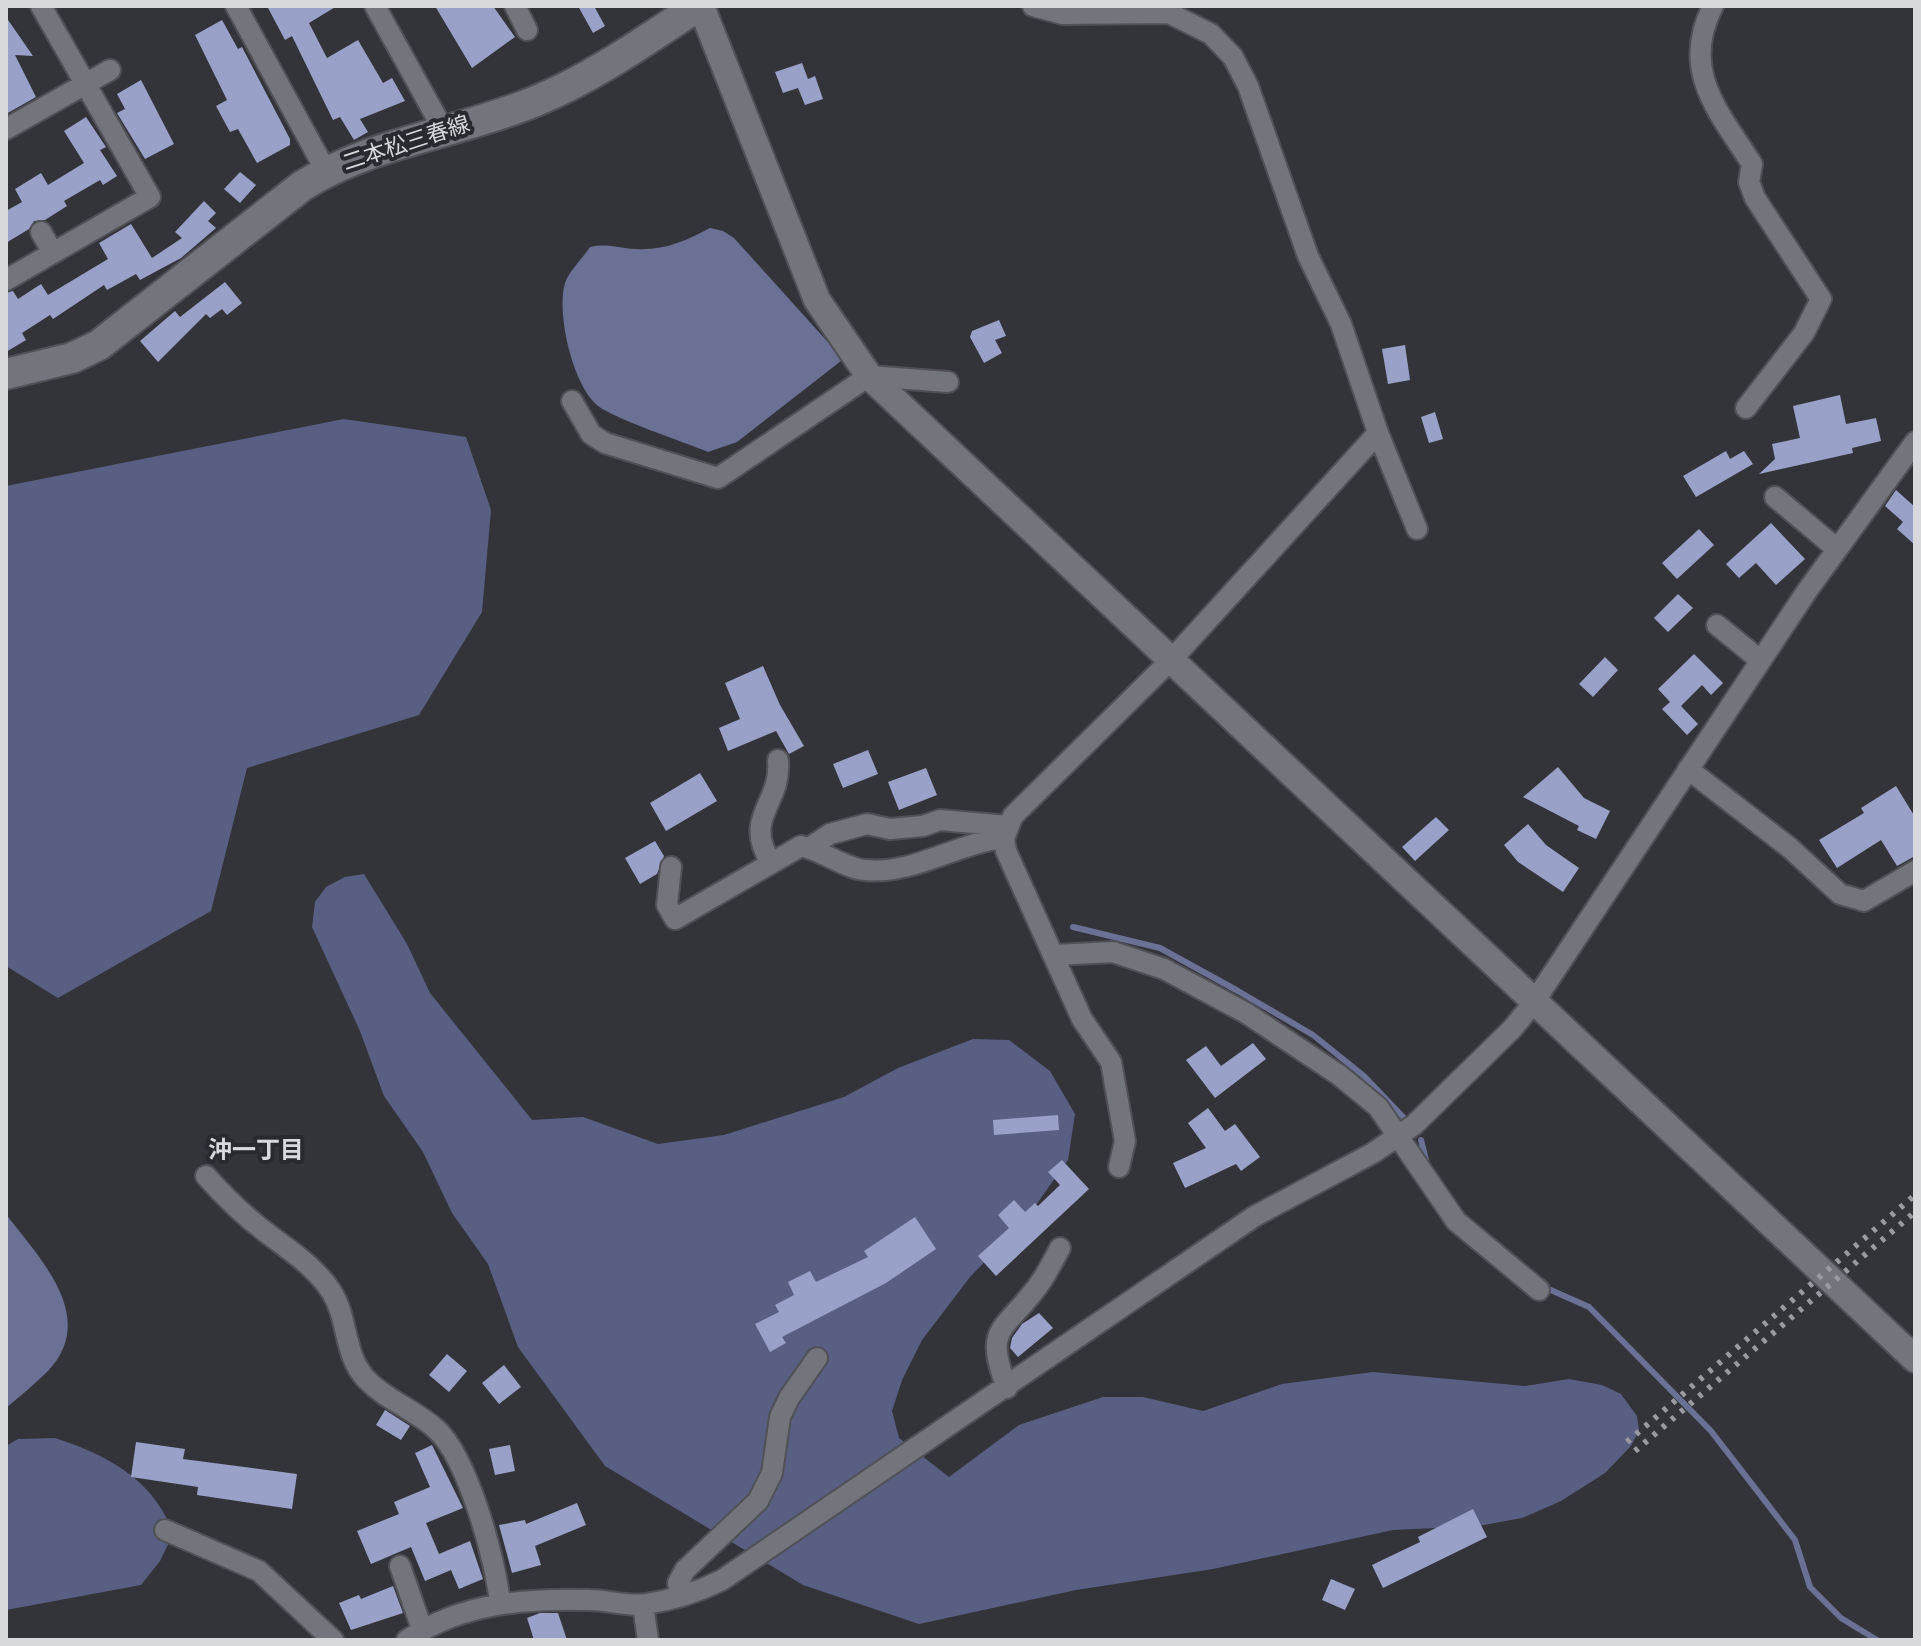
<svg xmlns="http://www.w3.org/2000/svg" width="1921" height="1646" font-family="'DM Sans','Noto Sans JP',sans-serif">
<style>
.forest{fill:#585f82}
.water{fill:#6a7195}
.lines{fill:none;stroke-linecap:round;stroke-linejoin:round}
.stream{stroke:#6a7195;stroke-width:6}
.building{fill:#99a1c8}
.minor-casing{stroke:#505156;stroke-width:24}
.tertiary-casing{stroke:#505156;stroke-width:30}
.secondary-casing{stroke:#505156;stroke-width:34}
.minor{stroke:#73757c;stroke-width:20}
.tertiary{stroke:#73757c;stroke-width:26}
.secondary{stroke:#73757c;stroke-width:30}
.rail{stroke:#9a9ba0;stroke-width:6;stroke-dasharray:4 8;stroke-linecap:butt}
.labels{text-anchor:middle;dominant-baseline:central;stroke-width:8;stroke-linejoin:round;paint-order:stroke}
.street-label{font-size:22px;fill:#d8d9dd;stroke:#292a30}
.neighbourhood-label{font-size:24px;font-weight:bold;fill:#d8d9dd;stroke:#292a30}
</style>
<rect width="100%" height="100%" fill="#33343a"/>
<path class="forest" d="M 344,419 L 466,437 L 491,510 L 482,612 L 419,715 L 247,768 L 211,911 L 58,998 L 6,966 L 6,486 Z
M 364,874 L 407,944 L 430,993 L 532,1120 L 583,1117 L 658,1144 L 724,1135 L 844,1097 L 898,1068 L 973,1039 L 1009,1040 L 1050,1071 L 1075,1114 L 1068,1160 L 1026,1219 L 970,1277 L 922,1340 L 902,1380 L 892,1411 L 899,1438 L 949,1477 L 1019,1425 L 1103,1397 L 1143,1397 L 1203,1411 L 1282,1384 L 1373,1372 L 1525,1386 L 1569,1379 L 1602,1385 L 1621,1394 L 1637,1416 L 1639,1430 L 1631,1446 L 1605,1473 L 1561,1501 L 1522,1518 L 1478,1526 L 1393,1530 L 1213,1569 L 1076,1590 L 919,1624 L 803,1585 L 605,1466 L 518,1347 L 488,1264 L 452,1213 L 423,1152 L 384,1096 L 360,1031 L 312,927 L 315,902 L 326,887 L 345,877 Z
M 55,1438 C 106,1454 156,1481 173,1534 L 160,1561 L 141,1585 L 6,1610 L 6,1446 L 18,1439 Z"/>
<path class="water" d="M 710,228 L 723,231 L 734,238 L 835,350 L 841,361 L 737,442 L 708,452 C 682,441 617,420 598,406 C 573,386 556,314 565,283 C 569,271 583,258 590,247 C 607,243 618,248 635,249 C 663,251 686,241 710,228 Z
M 6,1214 C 39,1258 99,1317 48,1371 C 35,1384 20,1396 6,1408 Z"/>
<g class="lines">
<path class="stream" d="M 1073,927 L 1160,948 L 1238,991 L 1313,1035 L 1364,1076 L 1404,1118
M 1421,1140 L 1427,1164
M 1544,1287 L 1589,1307 L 1711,1431 L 1795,1540 L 1810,1587 L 1841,1618 L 1877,1640"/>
</g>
<path class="building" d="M 267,6 L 337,6 L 309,23 L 327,58 L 358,40 L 383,83 L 392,78 L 405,101 L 360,119 L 368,132 L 354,140 L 340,117 L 333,120 L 292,36 L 285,40 Z
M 435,6 L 493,6 L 515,37 L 472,68 Z
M 578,6 L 594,6 L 605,26 L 593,33 Z
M 6,17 L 33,56 L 15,55 L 36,97 L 6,114 Z
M 222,20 L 238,49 L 242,47 L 290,139 L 290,145 L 257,163 L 238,129 L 230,132 L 216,106 L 227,100 L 195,35 Z
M 802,63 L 808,79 L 815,76 L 823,99 L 805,105 L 798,88 L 783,93 L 775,72 Z
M 141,80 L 174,144 L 145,159 L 117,113 L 125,109 L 117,94 Z
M 86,117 L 106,147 L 100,150 L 117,176 L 103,185 L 100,180 L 64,201 L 67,206 L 45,220 L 34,221 L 29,229 L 6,243 L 6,211 L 22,202 L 15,189 L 41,173 L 48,185 L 84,163 L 64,131 Z
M 240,172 L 256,185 L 240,203 L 224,189 Z
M 204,201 L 216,213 L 208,221 L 216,228 L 181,258 L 140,280 L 136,274 L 107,290 L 104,285 L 53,319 L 50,315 L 22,333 L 26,340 L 6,352 L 6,293 L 13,291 L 18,299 L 41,284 L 48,295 L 108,259 L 99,243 L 131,224 L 152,258 L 182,238 L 175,232 Z
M 225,282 L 242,303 L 227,315 L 222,309 L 210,318 L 206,314 L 158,362 L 140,341 L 175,311 L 180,317 Z
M 999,320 L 1006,336 L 995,340 L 1002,353 L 984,363 L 970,337 L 972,331 Z
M 1405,345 L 1410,380 L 1388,384 L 1382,349 Z
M 1840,395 L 1846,424 L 1876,418 L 1881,441 L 1852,448 L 1853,453 L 1759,474 L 1775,459 L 1772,444 L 1800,438 L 1793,406 Z
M 1435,412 L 1443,439 L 1429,443 L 1421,417 Z
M 1726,451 L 1730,459 L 1744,451 L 1753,464 L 1696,497 L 1683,476 Z
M 1896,490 L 1915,507 L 1915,545 L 1897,529 L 1903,522 L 1885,506 Z
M 1771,523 L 1805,559 L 1776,585 L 1756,563 L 1739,578 L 1726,564 Z
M 1699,529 L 1714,545 L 1677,579 L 1662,563 Z
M 1678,594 L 1693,608 L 1668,632 L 1654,618 Z
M 1694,654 L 1723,683 L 1711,695 L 1702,685 L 1681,706 L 1698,724 L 1687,735 L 1662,709 L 1670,702 L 1658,689 Z
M 1605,657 L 1618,670 L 1593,697 L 1579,684 Z
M 763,666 L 780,705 L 804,746 L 789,754 L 776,731 L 728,751 L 719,728 L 740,719 L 725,683 Z
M 868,750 L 878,774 L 843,788 L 833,764 Z
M 1558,767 L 1584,798 L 1610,811 L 1596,839 L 1577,830 L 1579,826 L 1523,797 Z
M 926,768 L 937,795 L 899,810 L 888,782 Z
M 700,773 L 717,801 L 666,831 L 650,803 Z
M 1896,786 L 1915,817 L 1915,856 L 1897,866 L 1881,840 L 1837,868 L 1819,840 L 1864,813 L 1861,808 Z
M 1436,817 L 1449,830 L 1415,861 L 1402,847 Z
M 1528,824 L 1546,845 L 1579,868 L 1563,892 L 1518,862 L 1504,845 Z
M 655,841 L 664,856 L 657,874 L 640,884 L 625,858 Z
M 1253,1043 L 1266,1059 L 1215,1098 L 1186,1060 L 1206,1046 L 1221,1066 Z
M 1208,1108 L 1225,1131 L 1235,1124 L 1260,1157 L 1241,1171 L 1236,1164 L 1185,1188 L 1173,1163 L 1206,1148 L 1188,1123 Z
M 1058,1115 L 1059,1130 L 994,1135 L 993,1120 Z
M 1062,1160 L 1089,1189 L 996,1276 L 978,1256 L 1009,1228 L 998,1215 L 1014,1200 L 1025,1212 L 1035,1203 L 1038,1206 L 1060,1185 L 1048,1172 Z
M 915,1217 L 936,1249 L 886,1283 L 782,1337 L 786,1343 L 770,1352 L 755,1324 L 779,1312 L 775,1305 L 794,1295 L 788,1282 L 810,1271 L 816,1282 L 868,1257 L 864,1251 Z
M 1039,1313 L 1053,1328 L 1018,1357 L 1010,1348 L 1012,1338 L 1022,1324 Z
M 447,1354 L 467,1371 L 449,1392 L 429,1375 Z
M 504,1365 L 521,1387 L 499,1404 L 482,1383 Z
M 385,1410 L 410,1426 L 401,1440 L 376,1425 Z
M 136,1442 L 185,1449 L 183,1459 L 297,1474 L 292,1509 L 197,1495 L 198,1487 L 131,1477 Z
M 432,1445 L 463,1508 L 426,1523 L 439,1554 L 470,1541 L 483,1579 L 459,1589 L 451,1570 L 425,1581 L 411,1547 L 371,1564 L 357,1531 L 399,1514 L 394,1502 L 430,1487 L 415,1453 Z
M 510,1445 L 515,1471 L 495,1475 L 489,1449 Z
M 577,1503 L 586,1525 L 535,1546 L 541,1565 L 512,1573 L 499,1525 L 525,1520 L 526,1524 Z
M 1473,1509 L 1487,1537 L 1383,1588 L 1372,1565 L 1420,1542 L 1418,1537 Z
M 1331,1579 L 1355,1589 L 1345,1610 L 1322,1600 Z
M 393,1586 L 403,1613 L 351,1630 L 339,1603 L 359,1595 L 361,1599 Z
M 540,1613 L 558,1613 L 567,1640 L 534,1640 L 527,1618 Z"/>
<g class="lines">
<g class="minor-casing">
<path id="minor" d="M 236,6 L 326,171
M 375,6 L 444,131
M 515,6 L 527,30
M 1033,6 L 1063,14 L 1169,13 L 1211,34 L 1233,57 L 1248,86 L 1308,256 L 1341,324 L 1378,433 L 1417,529
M 1713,6 C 1680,70 1718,111 1752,164 L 1749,182 L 1755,198 L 1821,299 L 1804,333 L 1746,408
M 6,129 L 110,70
M 41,232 L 53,253
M 6,280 L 150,197 L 41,6
M 572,401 L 591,434 L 605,443 L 718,478 L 869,376 L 948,382
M 1775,497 L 1837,549
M 1717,625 L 1760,660
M 1688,769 L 1790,848 L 1840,894 L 1864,901 L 1915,871
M 809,848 L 830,834 L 867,824 L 890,829 L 923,826 L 940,820 L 1008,826
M 771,863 C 742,816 782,805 778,760
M 671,867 L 667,905 L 675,919 L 801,846 C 823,851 846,869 865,870 C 913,875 957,843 1004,838
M 1055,955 L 1113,952 L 1164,969 L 1246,1013 L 1339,1075 L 1378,1107 L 1456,1221 L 1539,1290
M 1119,1167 L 1125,1141 L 1111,1062 L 1082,1019 L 1006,851 L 1004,838 L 1013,816 L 1173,658 L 1378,433
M 206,1176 C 224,1196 242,1214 263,1230 C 287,1249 314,1265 331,1291 C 349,1319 343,1354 366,1379 C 386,1400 415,1410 436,1429 C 468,1458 496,1561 500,1604
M 1007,1388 C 984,1329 1002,1332 1034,1291 C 1045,1278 1052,1263 1060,1248
M 165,1530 L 259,1571 L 333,1640
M 400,1566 L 422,1629
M 680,1596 L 678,1583 L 685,1570 L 758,1501 L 772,1473 L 780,1417 L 789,1398 L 817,1358
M 643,1605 L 648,1640
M 407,1640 C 461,1603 526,1598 590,1600 C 608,1600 628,1607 646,1604 C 673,1600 698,1592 722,1580 L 1255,1216 L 1373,1153 L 1414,1125 L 1513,1028 L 1534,1002 L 1807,591 L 1915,442"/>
</g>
<g class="tertiary-casing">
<path id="tertiary" d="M 701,6 L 817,300 L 869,376 L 1915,1359"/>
</g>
<g class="secondary-casing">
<path id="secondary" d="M 6,374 L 72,358 L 99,345 L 302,186 C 372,142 459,133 536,101 C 594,77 646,40 698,6"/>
</g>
<use href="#minor" class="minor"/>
<use href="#tertiary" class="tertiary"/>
<use href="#secondary" class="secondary"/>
<path class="rail" d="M 1627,1442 L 1915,1195
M 1635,1451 L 1915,1212"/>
</g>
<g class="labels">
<g class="street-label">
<text transform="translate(406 143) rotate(-18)">二本松三春線</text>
</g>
<g class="neighbourhood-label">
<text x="256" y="1149">沖一丁目</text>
</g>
</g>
<rect width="1921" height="1646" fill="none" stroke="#d8d9dd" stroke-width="16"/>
</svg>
